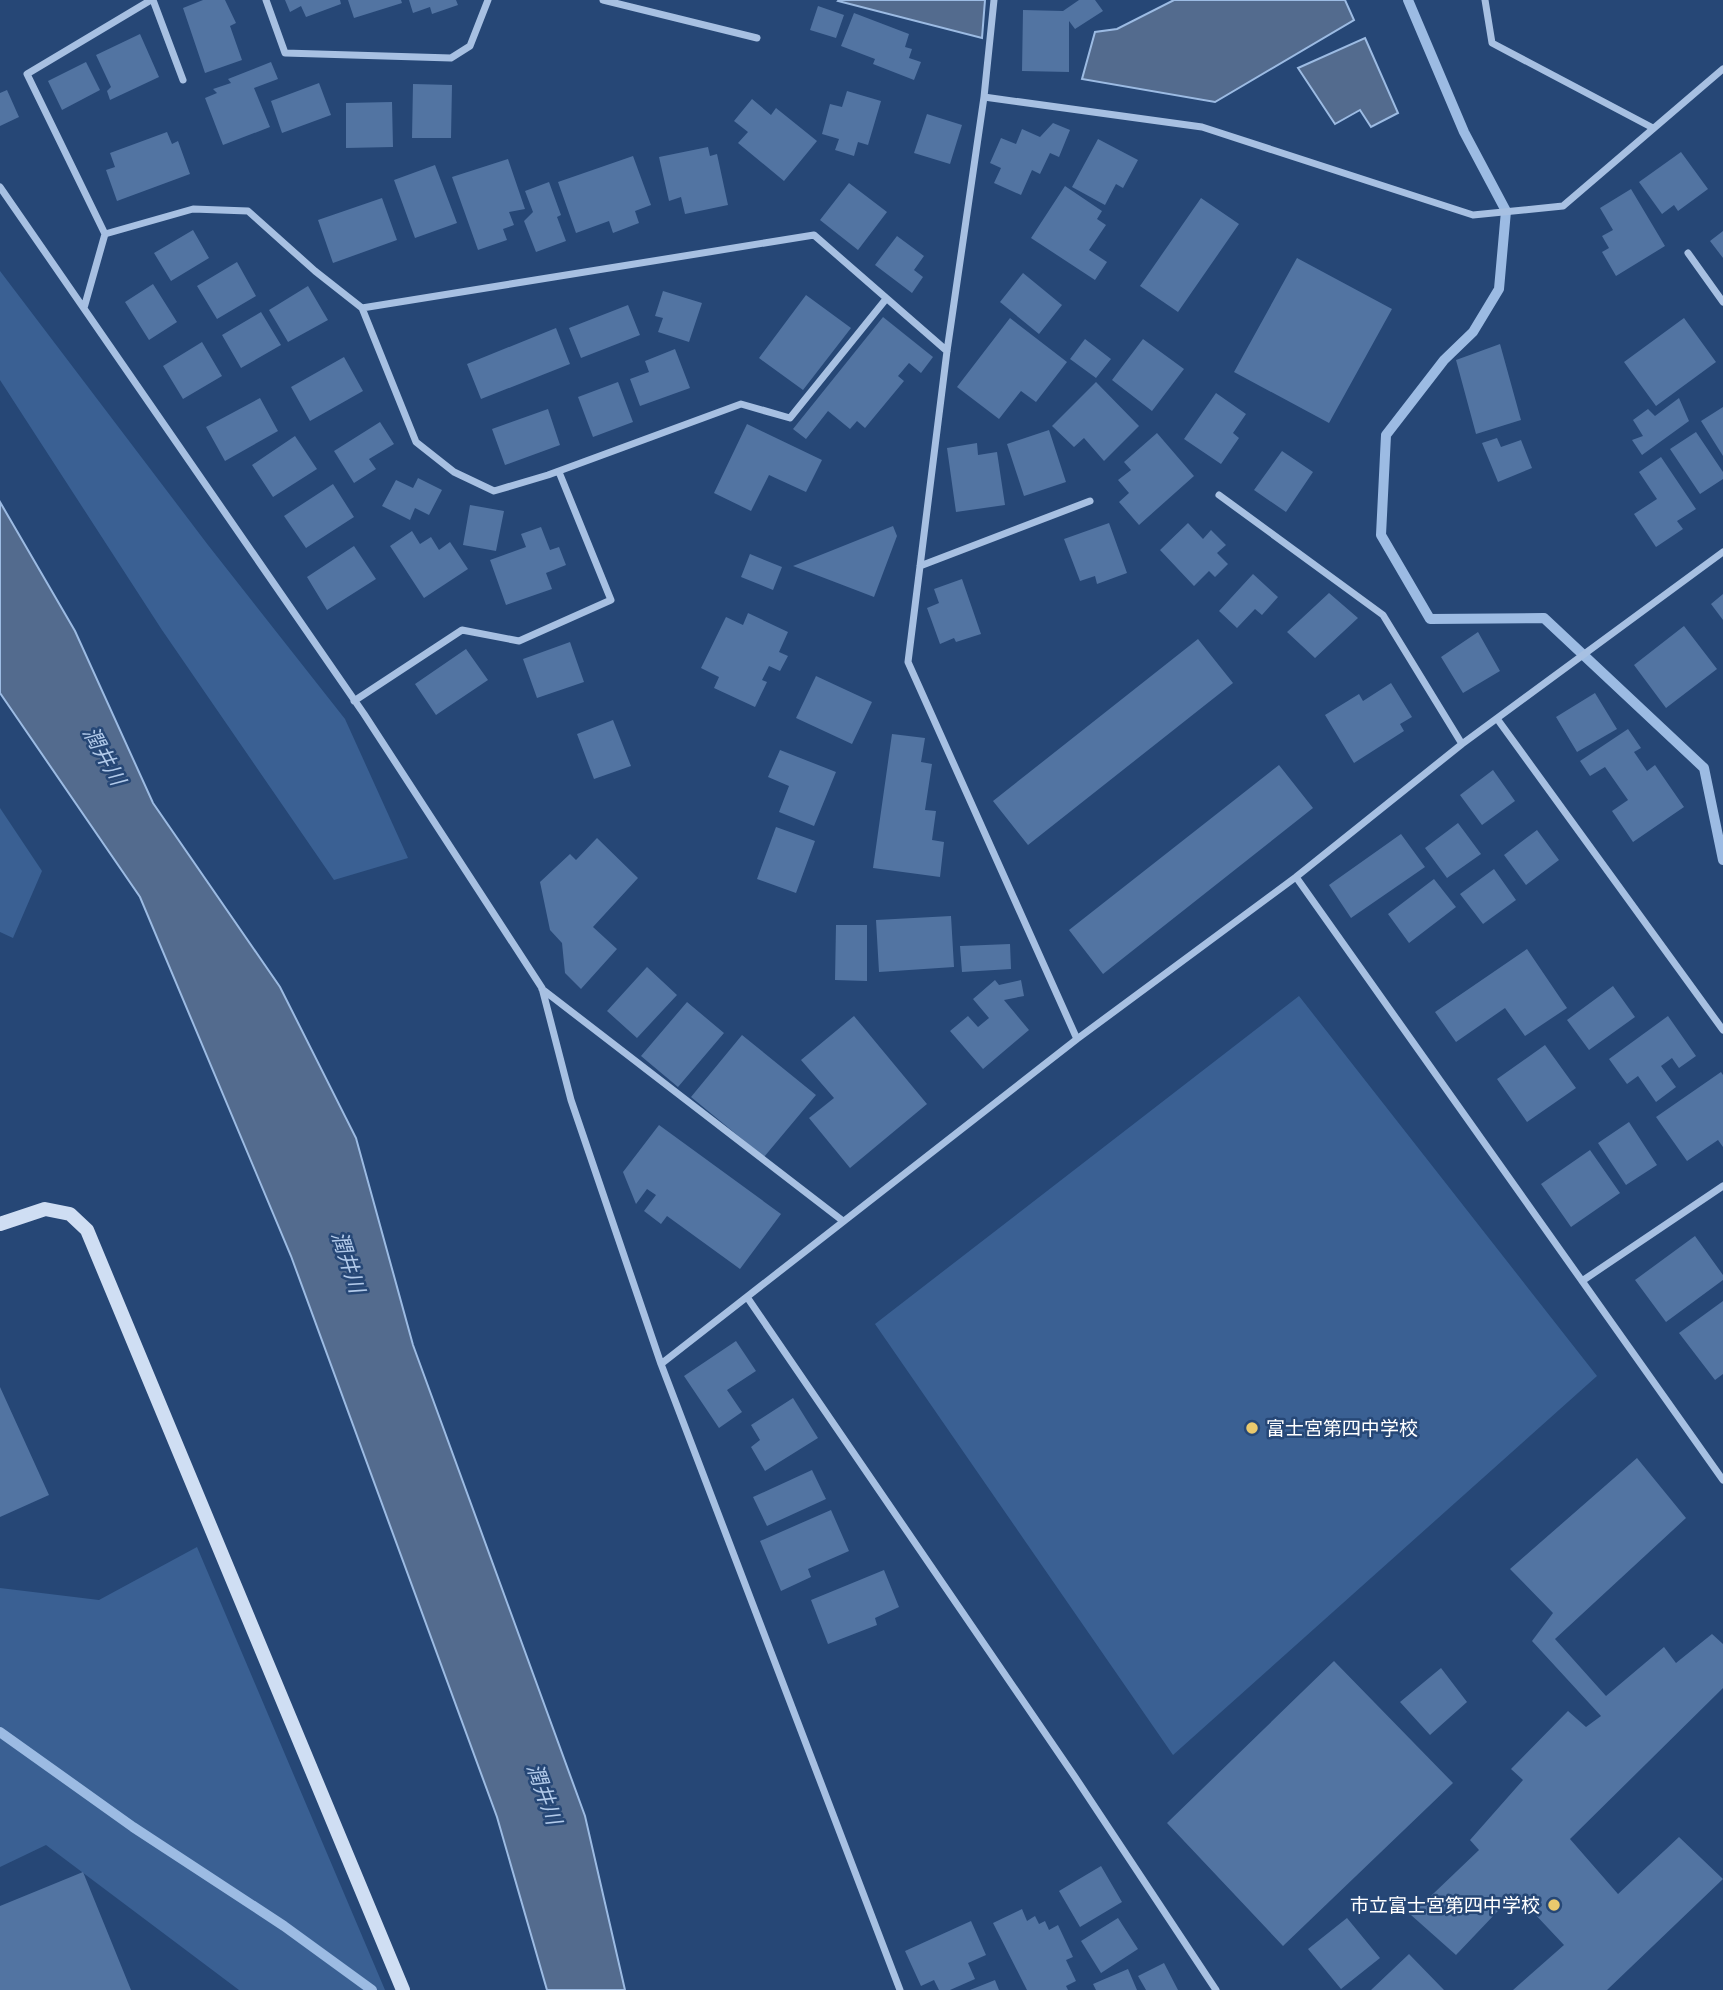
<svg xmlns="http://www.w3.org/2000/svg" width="1723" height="1990" font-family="'DM Sans','Noto Sans JP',sans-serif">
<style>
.green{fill:#3a6093}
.water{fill:#536b8e;stroke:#9cbbe3;stroke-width:2}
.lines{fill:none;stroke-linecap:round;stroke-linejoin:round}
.stream{stroke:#9cbbe3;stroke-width:10}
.building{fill:#5274a2}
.street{stroke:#a7c0e2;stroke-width:7}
.secondary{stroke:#cfdef3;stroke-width:14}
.poi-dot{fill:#eac96d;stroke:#264776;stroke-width:2.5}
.labels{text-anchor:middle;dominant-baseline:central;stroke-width:5;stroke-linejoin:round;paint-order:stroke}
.poi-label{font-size:19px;fill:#fff;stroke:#264776;text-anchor:start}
.water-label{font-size:21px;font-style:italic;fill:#b2caea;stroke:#264776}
</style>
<rect width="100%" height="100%" fill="#264776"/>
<path class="green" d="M 0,271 L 208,545 L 345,719 L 408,858 L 334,880 L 162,630 L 0,380 Z
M 0,808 L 42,871 L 13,938 L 0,932 Z
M 1299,996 L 1597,1376 L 1173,1755 L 875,1324 Z
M 197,1547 L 385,1990 L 239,1990 L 46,1845 L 0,1867 L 0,1588 L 99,1600 Z"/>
<path class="water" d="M 985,0 L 982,38 L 838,1 L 839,0 Z
M 1174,0 L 1345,0 L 1354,20 L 1215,102 L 1082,79 L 1095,32 L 1117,29 Z
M 1365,38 L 1398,113 L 1371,127 L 1360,110 L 1335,124 L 1298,68 Z
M 0,502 L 75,631 L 153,803 L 280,987 L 356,1138 L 413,1345 L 585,1816 L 625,1990 L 547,1990 L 497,1817 L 291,1256 L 140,897 L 0,693 Z"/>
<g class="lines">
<path class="stream" d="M 1408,0 L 1464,132 L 1506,211 L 1499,289 L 1473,332 L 1444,360 L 1386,435 L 1381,535 L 1430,619 L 1544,618 L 1704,768 L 1723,860
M 0,1732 L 133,1827 L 284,1926 L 372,1990"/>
</g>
<path class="building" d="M 203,0 L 225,0 L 236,23 L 230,26 L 242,60 L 205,73 L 183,8 Z
M 285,0 L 340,0 L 341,4 L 306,17 L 301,6 L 290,12 Z
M 348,0 L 401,0 L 402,3 L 354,18 Z
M 409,0 L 456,0 L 458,5 L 432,14 L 430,7 L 413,13 Z
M 1079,0 L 1095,0 L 1103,11 L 1075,29 L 1069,21 L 1069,72 L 1022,71 L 1023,10 L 1063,11 Z
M 818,6 L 844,15 L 836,38 L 810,30 Z
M 854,13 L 909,34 L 905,47 L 912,49 L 909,58 L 921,62 L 914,80 L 873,64 L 875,59 L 841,46 Z
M 140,34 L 159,77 L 110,100 L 107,91 L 111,87 L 96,55 Z
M 86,62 L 100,90 L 62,110 L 48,81 Z
M 271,62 L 278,79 L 254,88 L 270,127 L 223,145 L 205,98 L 217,93 L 213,89 L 231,83 L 228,79 Z
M 319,83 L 331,115 L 282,133 L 271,101 Z
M 413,84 L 452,85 L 451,138 L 412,138 Z
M 7,90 L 19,117 L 0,126 L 0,93 Z
M 847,91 L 881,101 L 868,145 L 858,142 L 854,156 L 835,150 L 839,139 L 822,134 L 830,104 L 842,107 Z
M 752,99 L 771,115 L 776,108 L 817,141 L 784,181 L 738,143 L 748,132 L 734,121 Z
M 392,102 L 393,147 L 346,148 L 346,103 Z
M 927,114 L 962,125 L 950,164 L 914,153 Z
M 1053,123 L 1070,130 L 1059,157 L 1050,153 L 1040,174 L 1032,170 L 1021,195 L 994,183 L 1001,168 L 990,163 L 1001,138 L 1016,144 L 1022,129 L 1040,137 Z
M 167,132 L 172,144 L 178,141 L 190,174 L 117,201 L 106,170 L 115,167 L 110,153 Z
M 1098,139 L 1138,160 L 1123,188 L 1116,184 L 1105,205 L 1072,187 Z
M 708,147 L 710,156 L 717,154 L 728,205 L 685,214 L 681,197 L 669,201 L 659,157 Z
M 1681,152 L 1708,189 L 1678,211 L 1674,205 L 1662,214 L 1639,182 Z
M 633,156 L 651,205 L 635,211 L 639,223 L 613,233 L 609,221 L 576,233 L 558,182 Z
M 508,159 L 525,209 L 509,212 L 514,225 L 503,229 L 507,240 L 478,250 L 452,177 Z
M 435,165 L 457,223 L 415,238 L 394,180 Z
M 549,182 L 561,215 L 557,217 L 566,241 L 536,252 L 524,221 L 533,212 L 525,191 Z
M 849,183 L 887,212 L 858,250 L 820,220 Z
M 1065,186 L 1102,211 L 1097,219 L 1106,225 L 1089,250 L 1107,262 L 1095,280 L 1031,238 Z
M 1631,189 L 1665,246 L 1616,276 L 1602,252 L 1609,248 L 1602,236 L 1613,230 L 1600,208 Z
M 382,198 L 397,240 L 333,263 L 318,220 Z
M 1201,198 L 1239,224 L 1178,312 L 1140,286 Z
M 193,230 L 209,258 L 171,281 L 154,253 Z
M 1723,231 L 1723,258 L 1710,241 Z
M 897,236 L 924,256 L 914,270 L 923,277 L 912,293 L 875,265 Z
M 1297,258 L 1392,309 L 1329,423 L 1234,372 Z
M 237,262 L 256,296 L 217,319 L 197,286 Z
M 1023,273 L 1062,305 L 1039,334 L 1000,302 Z
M 153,284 L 177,322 L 149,340 L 125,302 Z
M 308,286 L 328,320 L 288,342 L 269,310 Z
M 663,291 L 702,303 L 689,342 L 658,332 L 663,318 L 655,316 Z
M 806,295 L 851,328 L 803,390 L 759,358 Z
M 628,305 L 640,335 L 581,358 L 569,328 Z
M 261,312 L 281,345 L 241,368 L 222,335 Z
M 883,317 L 933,357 L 921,373 L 909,363 L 898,376 L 904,381 L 865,428 L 857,421 L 850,429 L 828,411 L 806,439 L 793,429 Z
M 1010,318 L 1067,362 L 1036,402 L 1021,391 L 999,419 L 957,387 Z
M 1684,318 L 1716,362 L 1656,406 L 1624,362 Z
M 556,328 L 570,364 L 481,399 L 467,364 Z
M 1085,339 L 1111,359 L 1096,378 L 1070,359 Z
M 1143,339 L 1184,369 L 1152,411 L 1112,380 Z
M 202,342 L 222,376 L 183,399 L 163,366 Z
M 1500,344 L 1521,420 L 1476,434 L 1456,360 Z
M 675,349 L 690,388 L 640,406 L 630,379 L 649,372 L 645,361 Z
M 344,357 L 363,391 L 310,421 L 291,387 Z
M 618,382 L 633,422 L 593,437 L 578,397 Z
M 1096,382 L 1139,426 L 1104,461 L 1084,438 L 1074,447 L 1052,426 Z
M 1216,393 L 1246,414 L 1233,433 L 1239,438 L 1221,464 L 1184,439 Z
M 260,398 L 278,431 L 225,461 L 206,427 Z
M 1679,398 L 1689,421 L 1642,455 L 1632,440 L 1643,436 L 1633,420 L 1648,409 L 1655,416 Z
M 1723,407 L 1723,456 L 1701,421 Z
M 548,409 L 560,445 L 505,465 L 492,429 Z
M 380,422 L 394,444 L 369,459 L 376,469 L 354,483 L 334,451 Z
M 747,424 L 822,460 L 806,492 L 769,475 L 751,511 L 714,493 Z
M 1049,430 L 1066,482 L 1024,496 L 1007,444 Z
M 1696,432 L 1723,472 L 1723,479 L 1700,494 L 1670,449 Z
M 1157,433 L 1194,476 L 1139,525 L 1119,502 L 1129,493 L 1118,480 L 1131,470 L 1124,462 Z
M 295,436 L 317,469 L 273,497 L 252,465 Z
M 1497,438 L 1501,447 L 1521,440 L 1532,468 L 1498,482 L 1482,443 Z
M 977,443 L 978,455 L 997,452 L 1005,505 L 956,512 L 947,448 Z
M 1282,451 L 1313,472 L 1286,512 L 1254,490 Z
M 1661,457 L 1696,509 L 1677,521 L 1683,529 L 1656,547 L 1634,514 L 1657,499 L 1639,472 Z
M 418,478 L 442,490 L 429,515 L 415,508 L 410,520 L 382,506 L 396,480 L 413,488 Z
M 333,484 L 354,517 L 306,548 L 284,516 Z
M 470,505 L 504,511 L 496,551 L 463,545 Z
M 1109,523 L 1127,573 L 1097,584 L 1095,576 L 1080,581 L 1064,539 Z
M 1188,523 L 1203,539 L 1211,530 L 1226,545 L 1217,553 L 1228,564 L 1215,577 L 1209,571 L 1194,586 L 1160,550 Z
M 893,526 L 897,536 L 874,597 L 793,566 Z
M 541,527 L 550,550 L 559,547 L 566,565 L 546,573 L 552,589 L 506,605 L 490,560 L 526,547 L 521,534 Z
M 412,531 L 420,544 L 431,537 L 439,550 L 450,542 L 468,569 L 424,598 L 390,546 Z
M 354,546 L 376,579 L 327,610 L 307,577 Z
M 750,554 L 782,567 L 773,590 L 741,577 Z
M 1253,574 L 1278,597 L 1262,615 L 1255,609 L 1237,628 L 1219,611 Z
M 962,579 L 981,634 L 956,642 L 954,638 L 940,644 L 927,608 L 939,603 L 934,589 Z
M 1329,593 L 1358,618 L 1315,658 L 1287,632 Z
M 1723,594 L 1723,620 L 1711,604 Z
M 748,613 L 788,632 L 779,652 L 788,656 L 780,671 L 769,666 L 762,680 L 767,682 L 755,707 L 714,688 L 719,677 L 701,668 L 726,617 L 743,625 Z
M 1684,626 L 1717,669 L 1666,708 L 1634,665 Z
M 1478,632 L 1500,671 L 1463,693 L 1441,657 Z
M 1198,639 L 1233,683 L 1028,845 L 993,801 Z
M 570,642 L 584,682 L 537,698 L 523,659 Z
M 466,649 L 488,680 L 436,715 L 415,684 Z
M 816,676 L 872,702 L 852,744 L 796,718 Z
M 1391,683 L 1412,717 L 1400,724 L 1404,731 L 1354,763 L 1325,715 L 1359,694 L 1363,701 Z
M 1595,693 L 1617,729 L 1577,752 L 1556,717 Z
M 613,720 L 631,766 L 594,779 L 577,734 Z
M 1628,729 L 1641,748 L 1634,752 L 1647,771 L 1655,765 L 1684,807 L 1633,842 L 1612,811 L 1628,800 L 1605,767 L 1590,776 L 1580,761 Z
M 892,734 L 925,738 L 921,762 L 932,764 L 925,810 L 936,811 L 932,840 L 944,842 L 940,877 L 873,868 Z
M 780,750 L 836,772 L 814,826 L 779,812 L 789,786 L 768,777 Z
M 1279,765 L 1313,808 L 1103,974 L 1069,930 Z
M 1493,770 L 1515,801 L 1482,825 L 1460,795 Z
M 1458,823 L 1481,854 L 1447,878 L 1425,848 Z
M 776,827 L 815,841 L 796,893 L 757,879 Z
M 1537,830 L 1559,860 L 1526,885 L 1504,855 Z
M 1401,834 L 1425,867 L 1351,918 L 1329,885 Z
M 597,838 L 638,878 L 593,927 L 617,949 L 581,989 L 565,973 L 562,943 L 550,930 L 540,882 L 570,854 L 576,860 Z
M 1494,869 L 1516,900 L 1483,924 L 1460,894 Z
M 1434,879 L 1456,907 L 1409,943 L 1388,914 Z
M 951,916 L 954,967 L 879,972 L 876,920 Z
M 836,925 L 867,925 L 867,981 L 835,980 Z
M 1010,944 L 1011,969 L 962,972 L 960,946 Z
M 1527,949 L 1567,1008 L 1525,1036 L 1505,1008 L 1456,1042 L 1435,1012 Z
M 647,967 L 677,995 L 637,1038 L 607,1011 Z
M 995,980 L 999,985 L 1021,980 L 1024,996 L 1004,1000 L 1029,1030 L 983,1069 L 950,1031 L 968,1016 L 978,1027 L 989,1018 L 973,999 Z
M 1613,986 L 1635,1017 L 1589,1050 L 1567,1020 Z
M 687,1002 L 724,1033 L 678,1087 L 641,1056 Z
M 854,1016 L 927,1104 L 850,1168 L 809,1118 L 834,1098 L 801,1060 Z
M 1668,1016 L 1696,1056 L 1679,1068 L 1672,1058 L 1661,1066 L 1676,1087 L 1656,1102 L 1638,1076 L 1627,1084 L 1609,1059 Z
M 742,1035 L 816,1095 L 764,1157 L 691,1097 Z
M 1545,1045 L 1576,1088 L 1527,1122 L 1497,1079 Z
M 1721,1072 L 1723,1075 L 1723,1147 L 1718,1140 L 1687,1161 L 1656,1117 Z
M 1629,1122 L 1657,1165 L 1626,1185 L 1598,1143 Z
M 659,1125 L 781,1214 L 740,1269 L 667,1216 L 661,1224 L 644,1211 L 656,1195 L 647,1189 L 636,1204 L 623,1172 Z
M 1590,1150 L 1620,1193 L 1571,1227 L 1541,1184 Z
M 1695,1236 L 1723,1275 L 1723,1280 L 1666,1322 L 1635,1280 Z
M 1723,1301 L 1723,1374 L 1715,1380 L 1679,1333 Z
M 736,1341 L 756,1371 L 727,1390 L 742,1412 L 719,1428 L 684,1376 Z
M 0,1387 L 49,1495 L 0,1517 Z
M 793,1398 L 818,1438 L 765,1471 L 751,1447 L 760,1440 L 751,1425 Z
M 1637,1458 L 1686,1518 L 1555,1639 L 1606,1696 L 1664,1647 L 1676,1663 L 1712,1634 L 1723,1644 L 1723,1688 L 1570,1839 L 1618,1894 L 1679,1837 L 1723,1879 L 1607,1990 L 1513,1990 L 1564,1945 L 1515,1893 L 1456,1955 L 1411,1915 L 1479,1850 L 1470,1840 L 1523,1780 L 1511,1769 L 1568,1711 L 1586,1727 L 1601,1716 L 1532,1641 L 1553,1613 L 1510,1569 Z
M 812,1470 L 826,1499 L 767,1526 L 753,1497 Z
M 831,1510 L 849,1551 L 808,1569 L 811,1577 L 781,1591 L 760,1541 Z
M 884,1570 L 899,1607 L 875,1618 L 877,1625 L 828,1644 L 811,1600 Z
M 1334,1661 L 1453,1783 L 1283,1946 L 1167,1823 Z
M 1441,1668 L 1467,1702 L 1430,1735 L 1400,1702 Z
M 1101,1866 L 1122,1902 L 1080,1927 L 1059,1891 Z
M 83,1872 L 131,1990 L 0,1990 L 0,1906 Z
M 1022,1909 L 1027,1921 L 1035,1916 L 1039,1924 L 1045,1921 L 1049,1930 L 1058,1925 L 1073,1957 L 1066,1960 L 1076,1981 L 1066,1986 L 1068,1990 L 1027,1990 L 993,1923 Z
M 1118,1918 L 1138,1949 L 1101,1973 L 1081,1941 Z
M 1347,1918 L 1380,1958 L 1341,1989 L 1308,1949 Z
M 971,1921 L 986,1955 L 968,1963 L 975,1979 L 950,1990 L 939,1990 L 934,1980 L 921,1986 L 905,1951 Z
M 1409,1954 L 1444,1990 L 1371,1990 Z
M 1164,1963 L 1178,1990 L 1146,1990 L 1138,1976 Z
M 1128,1969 L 1137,1990 L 1096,1990 L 1093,1984 Z
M 995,1980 L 999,1990 L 970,1990 Z"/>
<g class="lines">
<path class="street" d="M 153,0 L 183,80
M 266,0 L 285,53 L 451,58 L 470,46 L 488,0
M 603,0 L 757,38
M 994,0 L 984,97 L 947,351 L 908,662 L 1077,1039
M 1485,0 L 1492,43 L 1653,128
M 984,97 L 1202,127 L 1473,215 L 1563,206 L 1723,69
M 0,187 L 364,714 L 542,988 L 571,1100 L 661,1364 L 900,1990
M 105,234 L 27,74 L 151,0
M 1688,253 L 1723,302
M 84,308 L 105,234 L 193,209 L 248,211 L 315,271 L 362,308 L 416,442 L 454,472 L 494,491 L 548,475 L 741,404 L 790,418 L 886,299
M 362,308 L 814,235 L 947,351
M 1219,495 L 1383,615 L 1462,744
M 920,566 L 1090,501
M 354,701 L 462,630 L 519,641 L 611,600 L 559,472
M 1498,720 L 1723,1030
M 1296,877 L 1723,1480
M 542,989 L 843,1221
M 1582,1281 L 1723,1186
M 747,1297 L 1075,1777 L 1216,1990
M 661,1364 L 1077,1039 L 1296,877 L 1462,744 L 1723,552"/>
<path class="secondary" d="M 0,1224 L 45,1209 L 70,1214 L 87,1230 L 403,1990"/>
</g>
<g class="poi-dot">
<circle cx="1252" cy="1428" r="7"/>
<circle cx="1554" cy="1905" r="7"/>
</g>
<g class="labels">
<g class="poi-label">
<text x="1266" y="1428">富士宮第四中学校</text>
<text x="1540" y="1905" text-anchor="end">市立富士宮第四中学校</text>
</g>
<g class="water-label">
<text transform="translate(104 756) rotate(61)">潤井川</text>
<text transform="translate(348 1262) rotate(72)">潤井川</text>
<text transform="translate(544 1794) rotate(70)">潤井川</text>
</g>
</g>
</svg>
